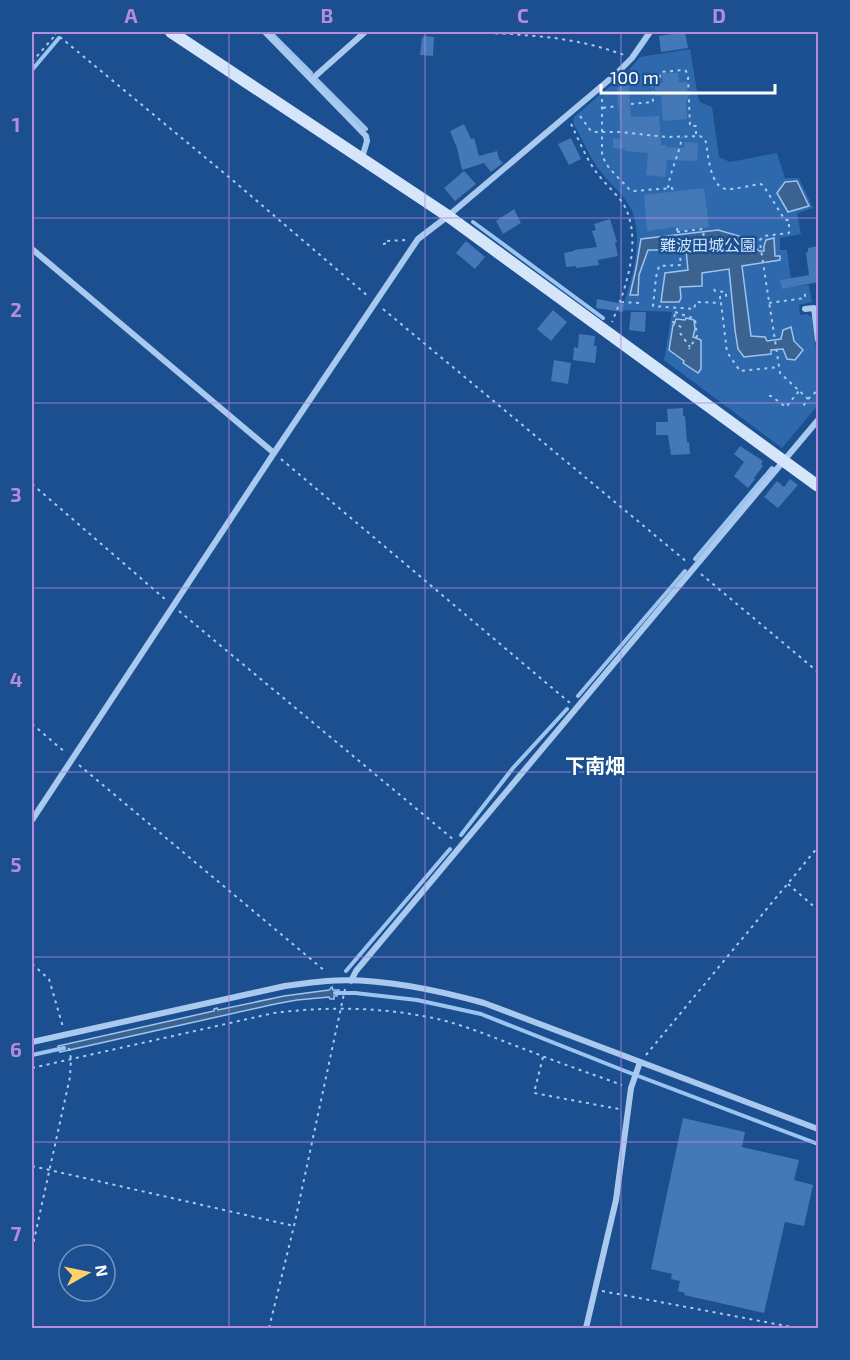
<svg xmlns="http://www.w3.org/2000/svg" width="850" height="1360" font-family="'Exo 2','Noto Sans JP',sans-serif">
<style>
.green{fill:#2e69ad}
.water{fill:#3c6290;stroke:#9cc4f0;stroke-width:1.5}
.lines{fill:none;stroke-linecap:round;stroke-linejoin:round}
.stream{stroke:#9cc4f0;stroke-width:4}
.building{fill:#4478b7}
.path{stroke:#a9c9ee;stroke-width:2;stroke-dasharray:3 4.5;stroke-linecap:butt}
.street{stroke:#a9c9ee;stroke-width:6}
.secondary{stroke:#d6e6fa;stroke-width:12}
.grid{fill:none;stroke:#b68bdc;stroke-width:1.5;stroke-opacity:0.55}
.labels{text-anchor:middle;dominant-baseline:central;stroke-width:5;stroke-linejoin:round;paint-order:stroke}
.park-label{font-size:16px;fill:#cfe3fa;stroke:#1b4f8f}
.quarter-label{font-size:20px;font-weight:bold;fill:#fff;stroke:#1b4f8f}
.neatline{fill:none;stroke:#b68bdc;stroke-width:2}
.grid-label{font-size:20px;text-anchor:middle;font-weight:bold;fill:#b68bdc}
</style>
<rect width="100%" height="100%" fill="#1b4f8f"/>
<path class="green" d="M 690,49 L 698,97 L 700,102 L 712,107 L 719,157 L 730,162 L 777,153 L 785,178 L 799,178 L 813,208 L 797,213 L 801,234 L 780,238 L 780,250 L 787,250 L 792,287 L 809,285 L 812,302 L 799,305 L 800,315 L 807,314 L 812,317 L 816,349 L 818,360 L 818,405 L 782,448 L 664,360 L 672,312 L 621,310 C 632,283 644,240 632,211 C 625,195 610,184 600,171 C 589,157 582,138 573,123 L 574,117 L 629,70 L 640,57 Z"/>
<path class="water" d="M 797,181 L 809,206 L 788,212 L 777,193 L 785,182 Z
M 718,230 L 753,240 L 757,249 L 759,251 L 764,251 L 764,246 L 766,240 L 774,238 L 775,256 L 780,256 L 780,260 L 742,266 L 751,336 L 765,337 L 767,341 L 781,339 L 783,330 L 791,327 L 794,341 L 803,350 L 795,360 L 787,359 L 783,349 L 771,350 L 771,354 L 744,357 L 738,349 L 735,330 L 729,269 L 702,273 L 702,286 L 680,287 L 681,298 L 679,302 L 661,302 L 665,273 L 688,270 L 686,250 L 648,250 L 639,275 L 638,295 L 630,295 L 636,269 L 641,239 Z
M 686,318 L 694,320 L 695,329 L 693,337 L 701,340 L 701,369 L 698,373 L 683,363 L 684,361 L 669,350 L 673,325 L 674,325 L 676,319 L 685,320 Z
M 332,987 L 333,990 L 339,990 L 337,996 L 334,996 L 334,999 L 330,999 L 329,997 L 297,1000 L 275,1004 L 60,1052 L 58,1046 L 214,1011 L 214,1009 L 217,1008 L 218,1010 L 284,996 L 329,990 Z"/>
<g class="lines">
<path class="stream" d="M 270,32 L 311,73
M 32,70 L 59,38
M 317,80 L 366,129
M 473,222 L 603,318
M 695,559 L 772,468
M 578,696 L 685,571
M 461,835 L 513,768 L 567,709
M 346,971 L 450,849
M 335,993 L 355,993 L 417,1000 L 481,1014 L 625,1071 L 818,1144
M 32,1055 L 64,1048"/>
</g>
<path class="building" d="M 685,32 L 688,48 L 661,52 L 659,36 Z
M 423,36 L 434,37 L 433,56 L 420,55 L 422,38 L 423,38 Z
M 662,73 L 678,73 L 679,82 L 687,82 L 688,100 L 686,100 L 687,119 L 663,121 L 661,95 L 655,96 L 655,84 L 663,83 Z
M 629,86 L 631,117 L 659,116 L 661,145 L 666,145 L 666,147 L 684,148 L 684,142 L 698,143 L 697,161 L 667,160 L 665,177 L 646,175 L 648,153 L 625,151 L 625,149 L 613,148 L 613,138 L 621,139 L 617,87 Z
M 464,124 L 471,139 L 474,138 L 479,156 L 497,151 L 499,159 L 503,163 L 491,172 L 484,163 L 462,170 L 457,148 L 450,131 Z
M 571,138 L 581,159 L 569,165 L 558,144 Z
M 464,171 L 476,184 L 455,201 L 444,188 Z
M 704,188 L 709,227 L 678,231 L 678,227 L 647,231 L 644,195 Z
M 514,209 L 521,223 L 503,234 L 496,221 Z
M 610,219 L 617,242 L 615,242 L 618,256 L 598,260 L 599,265 L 576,268 L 576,266 L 566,267 L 564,253 L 574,251 L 574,250 L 597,247 L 592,231 L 596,230 L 594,224 Z
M 466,241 L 485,257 L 475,269 L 456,253 Z
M 819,246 L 819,282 L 782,289 L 780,280 L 809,275 L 806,253 L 808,252 L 808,248 Z
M 597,299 L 624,304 L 623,312 L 596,308 Z
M 553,310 L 567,322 L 551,341 L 537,329 Z
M 631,312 L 646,312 L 645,332 L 629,330 Z
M 579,334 L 595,336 L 594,346 L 597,346 L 595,363 L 573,360 L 574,347 L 578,348 Z
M 554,360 L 571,363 L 568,384 L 551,381 Z
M 683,408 L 683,416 L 685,416 L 687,442 L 689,442 L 690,454 L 671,455 L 668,435 L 656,435 L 656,422 L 668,422 L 667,409 Z
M 740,446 L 763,461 L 761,464 L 763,466 L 754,478 L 755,479 L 748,488 L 734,476 L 744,462 L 734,454 Z
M 790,479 L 798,485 L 778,508 L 764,497 L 777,481 L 784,487 Z
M 683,1118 L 745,1132 L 742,1147 L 799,1160 L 794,1180 L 813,1185 L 804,1226 L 785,1222 L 764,1313 L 684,1295 L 685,1293 L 678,1291 L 680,1281 L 671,1279 L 672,1274 L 651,1269 Z"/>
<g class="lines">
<path class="path" d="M 54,32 L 236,183 L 369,297
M 480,32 C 494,34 508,33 522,35 C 557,37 592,43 624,55
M 32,62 L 58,32
M 602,99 L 602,156 L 609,168 L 630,190 L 634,191 L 672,188 L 673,191
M 631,104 L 653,102 L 652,81 L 659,80 L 661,72 L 684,70 L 686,71 L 688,77 L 690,126 L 696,126 L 696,135
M 603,108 L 618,106
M 580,116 L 591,131 L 594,132 L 620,132 L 667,137 L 700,136 L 703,138 L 706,142 C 708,154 710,187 726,189 C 733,190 752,185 760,184 L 763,185 L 785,220 L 789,220 L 789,233 L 764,236 L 760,240 L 760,243 L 780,373 L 808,399 L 802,408
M 571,124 C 579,140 586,159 597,173 C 607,187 623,198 628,214 C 640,248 625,291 612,322
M 668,188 C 670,171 679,155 682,137
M 677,228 L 681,265 L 659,266 L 656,277 L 653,306 L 694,309 L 696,302 L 721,303 L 727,352 L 740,371 L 779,367
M 677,232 L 703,229 L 704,241 L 711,240
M 383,244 L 388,243 L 387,241 L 407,240
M 714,289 L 715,291 L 726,292 L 726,296 L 720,297 L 721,303
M 621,302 L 639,303
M 769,303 L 805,298 L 805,290
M 383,309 L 687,562
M 675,312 L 695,319 L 697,336 L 689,349
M 675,314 L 673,322 L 684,329
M 680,333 L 690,347
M 769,396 L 771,396 L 786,407 L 799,391
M 808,399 L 817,391 L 818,393
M 281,459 L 570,703
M 32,484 L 166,600
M 701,574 L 818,672
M 179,611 L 454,840
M 32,724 L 66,753
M 79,765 L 325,971
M 788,884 L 818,910
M 32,964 L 49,979 L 63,1027
M 646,1055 L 818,847
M 543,1057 L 534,1093 L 619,1109
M 32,1068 L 274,1013 C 329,1006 387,1007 442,1020 C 473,1028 502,1041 532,1052 C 562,1064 592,1074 622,1085
M 32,1166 L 294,1226
M 32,1249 L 70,1077 L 71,1059 L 68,1044
M 602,1291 L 797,1328
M 269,1328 L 294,1226 L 345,989"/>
<path class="street" d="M 265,32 L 366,136 L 367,141 L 362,158
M 312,79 L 365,32
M 32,249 L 274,453
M 805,309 L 814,308 L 818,340
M 32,820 L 274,453 L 418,239 L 448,216 L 616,74 L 632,58 L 650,32
M 351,981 L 356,971 L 818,420
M 32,1042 L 285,986 C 299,984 313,982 327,981 C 375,977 437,990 484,1003 L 818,1129
M 586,1328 L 616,1200 L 631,1088 L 640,1062"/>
<path class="secondary" d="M 171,32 L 448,216 L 818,486"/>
</g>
<path class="grid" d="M 229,32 L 229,1328M 425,32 L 425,1328M 621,32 L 621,1328M 32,218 L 818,218M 32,403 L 818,403M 32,588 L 818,588M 32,772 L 818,772M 32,957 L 818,957M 32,1142 L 818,1142"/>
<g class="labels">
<g class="park-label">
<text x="708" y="244">難波田城公園</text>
</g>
<g class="quarter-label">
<text x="595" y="765">下南畑</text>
</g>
</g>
<rect width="850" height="1360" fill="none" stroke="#1b4f8f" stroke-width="66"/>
<g transform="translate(87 1273) rotate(81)"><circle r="28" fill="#1b4f8f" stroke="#7695bc" stroke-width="1.5"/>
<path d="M0-4.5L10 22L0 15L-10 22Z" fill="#ffd166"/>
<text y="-9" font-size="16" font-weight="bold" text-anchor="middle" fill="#ffffff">N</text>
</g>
<path d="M601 84v9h174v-9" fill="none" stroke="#ffffff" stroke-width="3"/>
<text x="610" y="84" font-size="18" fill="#ffffff" stroke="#1b4f8f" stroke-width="4.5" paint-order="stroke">100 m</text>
<rect x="33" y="33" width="784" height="1294" class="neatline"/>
<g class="grid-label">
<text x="131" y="23">A</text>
<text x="327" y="23">B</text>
<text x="523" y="23">C</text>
<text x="719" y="23">D</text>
<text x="16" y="132">1</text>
<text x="16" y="317">2</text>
<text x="16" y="502">3</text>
<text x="16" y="687">4</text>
<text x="16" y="872">5</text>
<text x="16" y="1057">6</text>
<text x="16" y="1241">7</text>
</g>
</svg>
